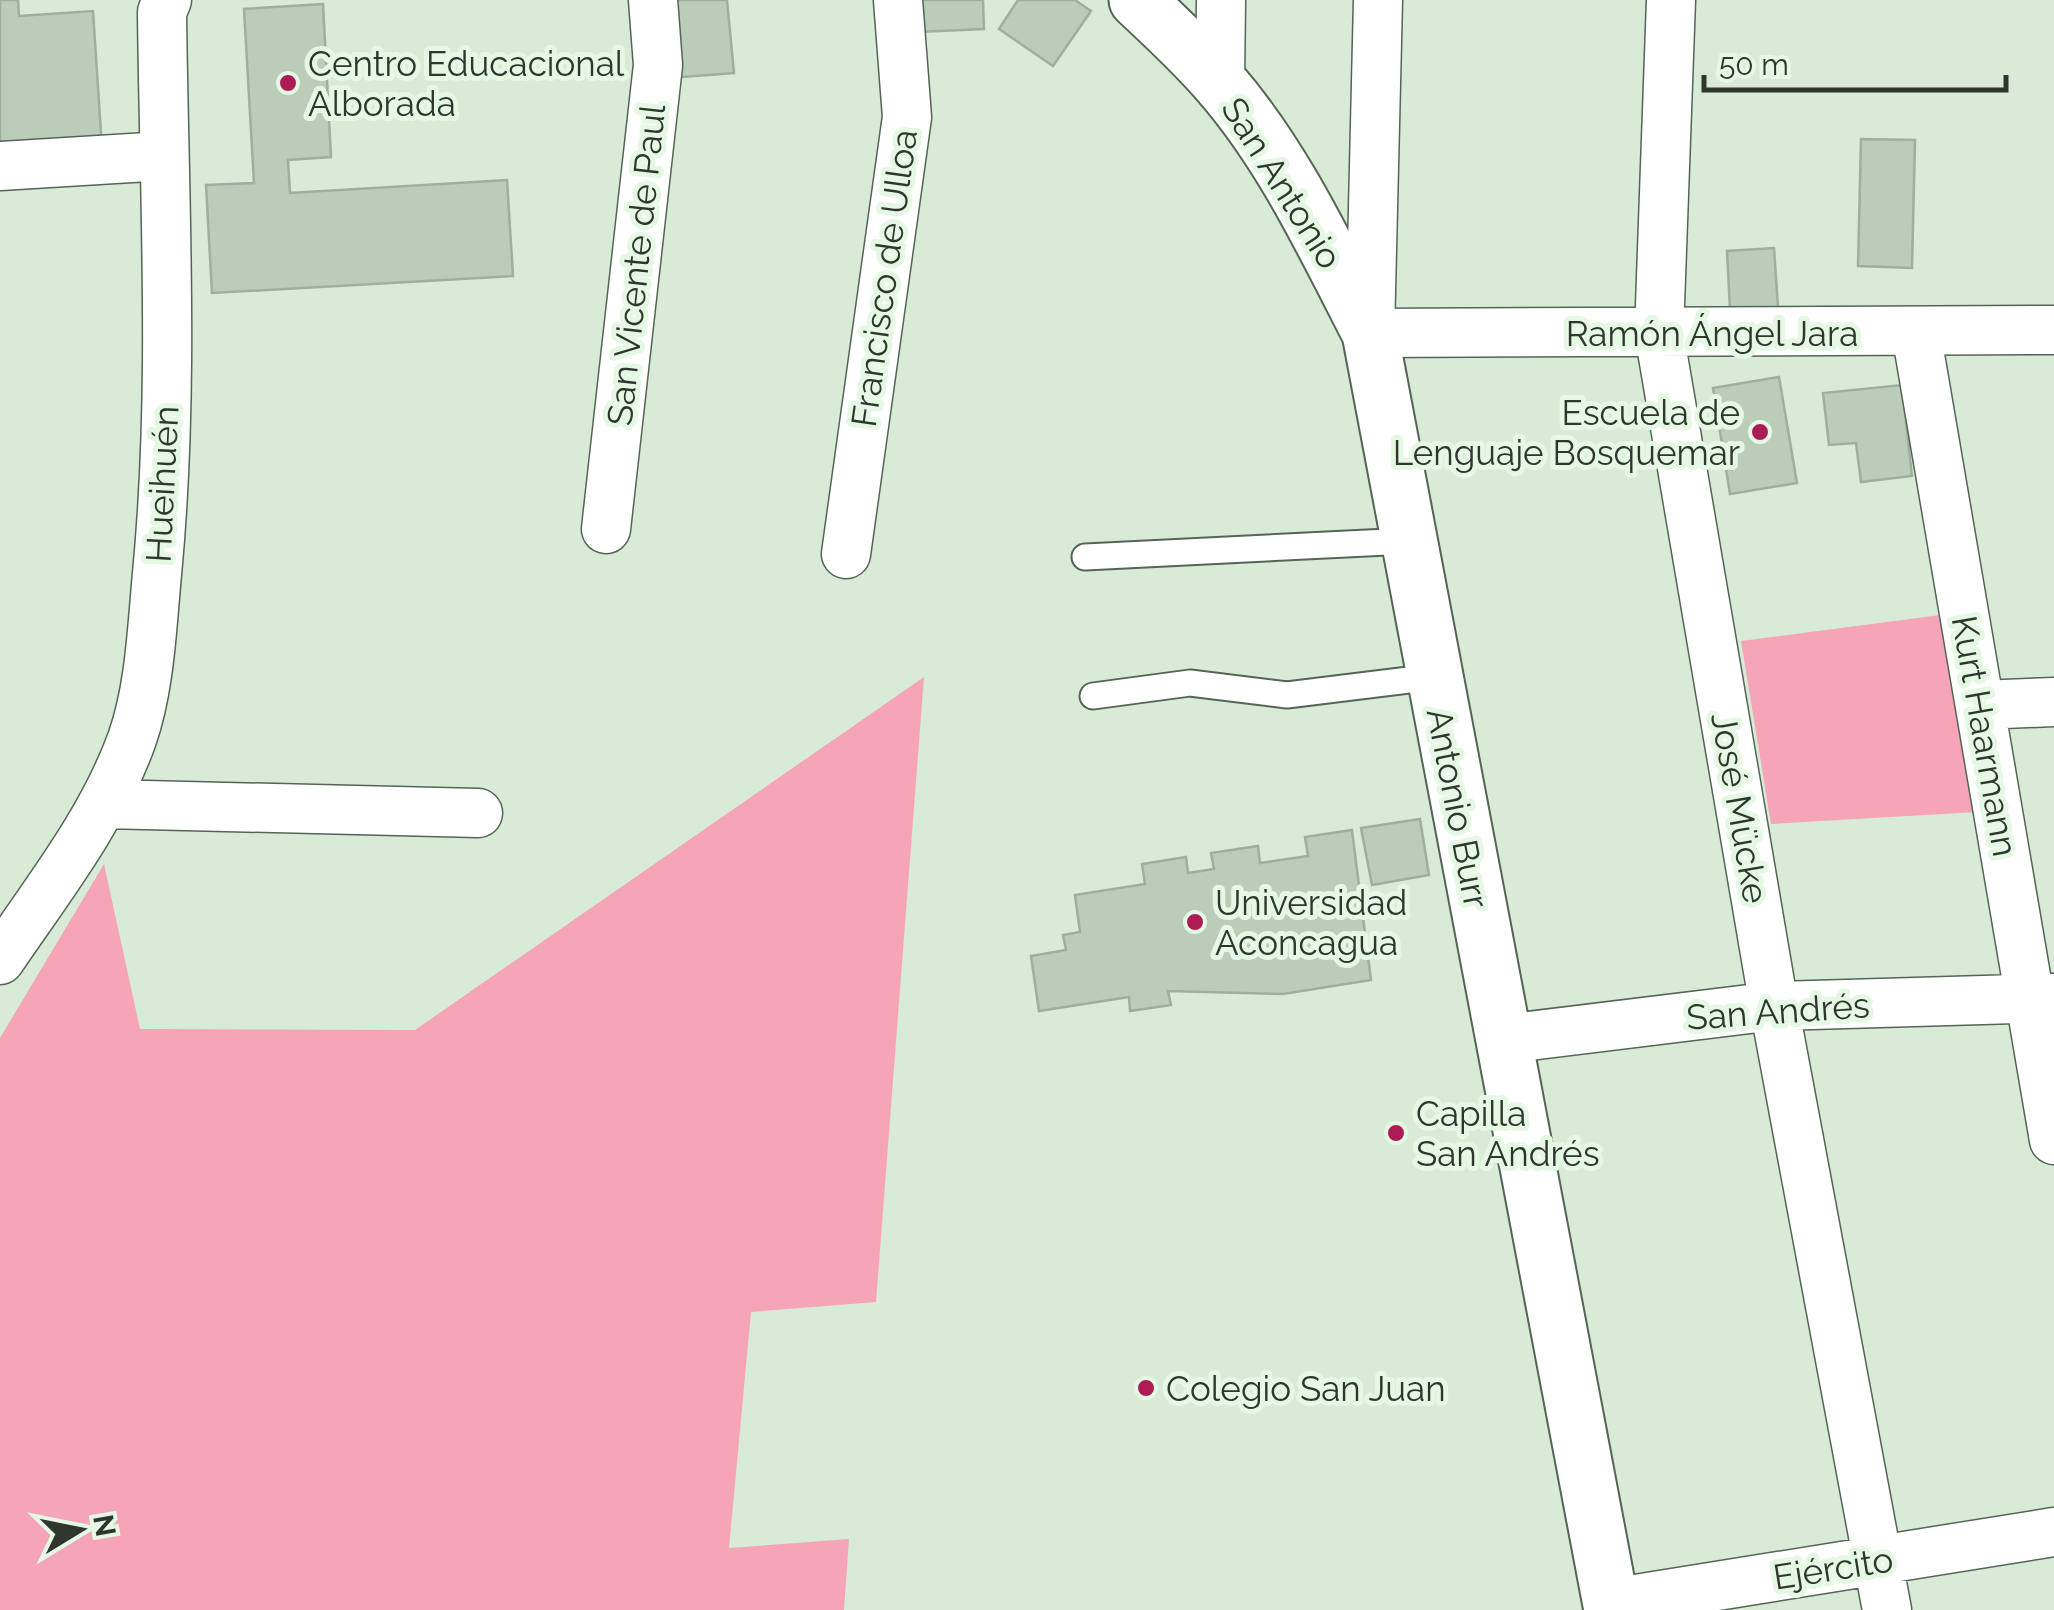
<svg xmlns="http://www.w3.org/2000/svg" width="2054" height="1610" font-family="Raleway,sans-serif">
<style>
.green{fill:#f6a4b8}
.building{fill:#bacdb9;stroke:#9db09d;stroke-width:2.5}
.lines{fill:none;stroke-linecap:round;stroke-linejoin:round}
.service-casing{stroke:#546554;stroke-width:29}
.minor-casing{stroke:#546554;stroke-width:51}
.tertiary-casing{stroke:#546554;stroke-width:59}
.service{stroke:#fff;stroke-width:25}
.minor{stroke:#fff;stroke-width:48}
.tertiary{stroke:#fff;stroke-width:55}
.poi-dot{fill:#ac1d56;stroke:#e4f8e4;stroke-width:4}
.labels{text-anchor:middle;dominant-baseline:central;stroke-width:10;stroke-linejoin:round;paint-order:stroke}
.poi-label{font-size:35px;fill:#2e362e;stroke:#e4f8e4;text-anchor:start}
.street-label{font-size:35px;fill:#2e362e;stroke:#e4f8e4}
</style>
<rect width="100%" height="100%" fill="#d7ebd7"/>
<path class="green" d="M 1948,614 L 1977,812 L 1771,824 L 1741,641 Z
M 924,677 L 876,1302 L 751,1312 L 729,1548 L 849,1539 L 844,1610 L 0,1610 L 0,1038 L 104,864 L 140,1029 L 415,1030 Z"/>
<path class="building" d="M 0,0 L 18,0 L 19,16 L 93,11 L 102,148 L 0,155 Z
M 662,0 L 727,0 L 734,73 L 669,78 Z
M 917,0 L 983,0 L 984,29 L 919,32 Z
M 1018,0 L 1075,0 L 1091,11 L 1053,66 L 999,29 Z
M 323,4 L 331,157 L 288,160 L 290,193 L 507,180 L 513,276 L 212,293 L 206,185 L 254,183 L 244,9 Z
M 1861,139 L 1915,140 L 1912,268 L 1858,266 Z
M 1774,248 L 1778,307 L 1730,310 L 1727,251 Z
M 1779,377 L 1797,483 L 1730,494 L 1713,388 Z
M 1902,385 L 1912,476 L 1861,482 L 1856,443 L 1829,445 L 1823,393 Z
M 1420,819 L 1429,875 L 1372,885 L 1361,828 Z
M 1352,830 L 1371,980 L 1283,994 L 1168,991 L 1171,1005 L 1130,1011 L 1129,997 L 1039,1011 L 1031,956 L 1066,950 L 1063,935 L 1080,932 L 1075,895 L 1145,884 L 1142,864 L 1186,857 L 1188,873 L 1214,869 L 1211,853 L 1258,846 L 1260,863 L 1308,856 L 1305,837 Z"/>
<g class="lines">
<g class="service-casing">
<path id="service" d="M 1085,557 L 1408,541
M 1093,696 L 1190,683 L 1287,695 L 1433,677"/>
</g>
<g class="minor-casing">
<path id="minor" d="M 1378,0 L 1370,333 L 2054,330
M 1671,0 L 1659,333 L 1774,1006 L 1887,1610
M 1220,83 L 1221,0
M 0,166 L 164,156
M 1916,332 L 2054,1140
M 606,529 L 658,65 L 653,0
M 846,554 L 907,117 L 898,0
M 1980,705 L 2054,702
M 105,804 L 478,813
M 0,960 C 48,889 103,820 132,739 C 150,688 152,627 157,574 C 175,387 164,199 162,12 L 167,0
M 1504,1039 L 1774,1006 L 2054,998
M 1611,1603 L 2054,1532"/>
</g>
<g class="tertiary-casing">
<path id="tertiary" d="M 1137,0 C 1165,26 1194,53 1219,82 C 1283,155 1326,248 1370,333 L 1612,1610"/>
</g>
<use href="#service" class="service"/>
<use href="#minor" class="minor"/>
<use href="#tertiary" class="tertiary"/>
</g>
<g class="poi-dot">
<circle cx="288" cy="83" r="10"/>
<circle cx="1760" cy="432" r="10"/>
<circle cx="1195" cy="922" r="10"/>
<circle cx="1396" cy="1133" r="10"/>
<circle cx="1146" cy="1388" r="10"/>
</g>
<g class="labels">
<g class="poi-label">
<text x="308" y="63">Centro Educacional<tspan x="308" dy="40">Alborada</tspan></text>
<text x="1740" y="412" text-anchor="end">Escuela de<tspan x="1740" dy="40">Lenguaje Bosquemar</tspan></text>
<text x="1215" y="902">Universidad<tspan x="1215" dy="40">Aconcagua</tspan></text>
<text x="1416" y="1113">Capilla<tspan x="1416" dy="40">San Andrés</tspan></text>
<text x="1166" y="1388">Colegio San Juan</text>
</g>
<g class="street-label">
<text transform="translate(1282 183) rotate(58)">San Antonio</text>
<text transform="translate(636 265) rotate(-84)">San Vicente de Paul</text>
<text transform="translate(884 278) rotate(-82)">Francisco de Ulloa</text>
<text x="1712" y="333">Ramón Ángel Jara</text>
<text transform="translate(162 484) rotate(-87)">Hueihuén</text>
<text transform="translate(1985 736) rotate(80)">Kurt Haarmann</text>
<text transform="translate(1458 808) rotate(79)">Antonio Burr</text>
<text transform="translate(1740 808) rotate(80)">José Mücke</text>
<text transform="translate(1778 1011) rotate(-4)">San Andrés</text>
<text transform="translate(1833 1568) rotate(-9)">Ejército</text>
</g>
</g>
<g transform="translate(80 1530) rotate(80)" stroke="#e4f8e4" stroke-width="8" paint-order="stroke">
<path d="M0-8L18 38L0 25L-18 38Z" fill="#2e362e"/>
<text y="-15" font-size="28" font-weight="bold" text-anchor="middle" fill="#2e362e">N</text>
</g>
<path d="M1704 75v15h302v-15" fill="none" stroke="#2e362e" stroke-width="5"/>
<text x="1719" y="75" font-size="30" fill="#2e362e" stroke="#e4f8e4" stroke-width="8" paint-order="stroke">50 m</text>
</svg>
